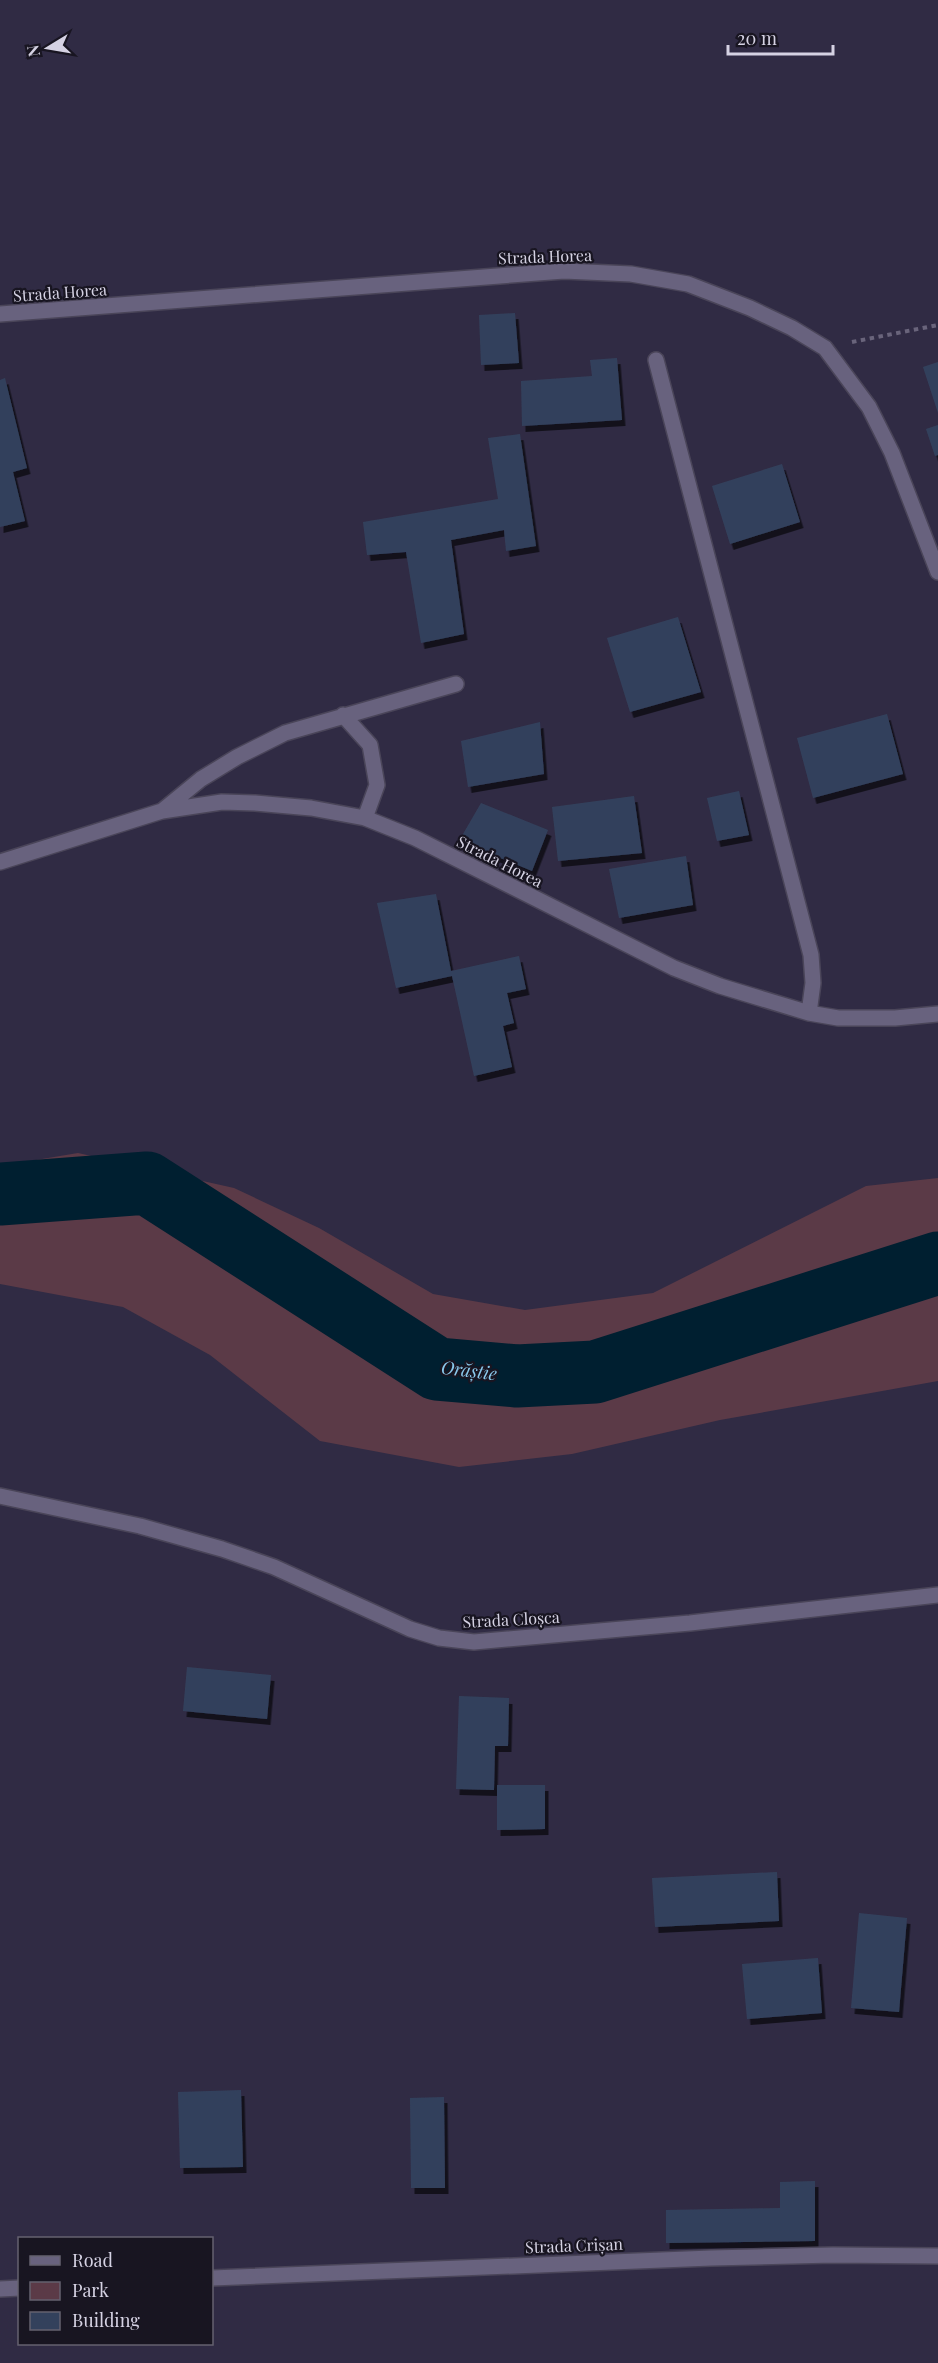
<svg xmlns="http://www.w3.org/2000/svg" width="938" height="2363" font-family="'Playfair Display',serif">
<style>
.green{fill:#5b3a47}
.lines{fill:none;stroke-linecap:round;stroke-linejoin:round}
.river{stroke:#001f30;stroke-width:63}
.building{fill:#33415c;filter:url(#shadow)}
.street-casing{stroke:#4a4559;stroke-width:18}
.path{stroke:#69647b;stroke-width:4;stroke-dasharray:4.5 4.5;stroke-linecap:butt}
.street{stroke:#68627e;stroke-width:15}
.labels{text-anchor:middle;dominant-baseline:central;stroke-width:4.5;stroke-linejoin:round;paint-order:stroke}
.street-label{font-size:16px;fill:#d5d2e3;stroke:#181521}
.water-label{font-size:18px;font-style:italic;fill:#8ac8eb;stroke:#181521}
</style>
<defs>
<filter id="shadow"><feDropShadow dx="3.5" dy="6" stdDeviation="0" flood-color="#0009"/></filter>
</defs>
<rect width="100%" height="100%" fill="#302b44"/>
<path class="green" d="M 78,1153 L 234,1188 L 319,1228 L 433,1294 L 525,1310 L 653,1293 L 866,1186 L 938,1178 L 938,1381 L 720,1420 L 572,1454 L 459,1467 L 320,1441 L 210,1355 L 123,1307 L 0,1284 L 0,1166 Z"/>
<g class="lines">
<path class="river" d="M 0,1194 L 147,1183 L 437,1369 L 517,1376 L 595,1372 L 938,1263"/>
</g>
<path class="building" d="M 515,313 L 519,363 L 481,365 L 479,315 Z
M 617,358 L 622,420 L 522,426 L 521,381 L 592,376 L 590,360 Z
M 938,362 L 938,413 L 923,367 Z
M 5,378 L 27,468 L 13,472 L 25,521 L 0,527 L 0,380 Z
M 938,425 L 938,455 L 935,456 L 926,429 Z
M 520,434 L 536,546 L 506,551 L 504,530 L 451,540 L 464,634 L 421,643 L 406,552 L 367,555 L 363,522 L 498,499 L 488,438 Z
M 782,464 L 800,522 L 730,544 L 712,486 Z
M 678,617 L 701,692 L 630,712 L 607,638 Z
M 887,714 L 903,774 L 813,798 L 797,738 Z
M 540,722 L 544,774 L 468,787 L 461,741 Z
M 739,791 L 749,835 L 717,841 L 707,798 Z
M 634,796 L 642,853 L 558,861 L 552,807 Z
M 481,803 L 548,830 L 532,871 L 459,841 Z
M 686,856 L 693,905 L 619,918 L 609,869 Z
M 436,894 L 451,971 L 519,956 L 526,989 L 507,993 L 514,1023 L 503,1026 L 512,1067 L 474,1076 L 452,976 L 396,988 L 377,903 Z
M 187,1667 L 271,1675 L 267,1719 L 183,1711 Z
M 459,1696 L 509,1698 L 508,1746 L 495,1746 L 494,1790 L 456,1789 Z
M 497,1785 L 545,1785 L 545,1829 L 497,1830 Z
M 777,1872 L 779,1921 L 655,1927 L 652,1878 Z
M 859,1913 L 907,1918 L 899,2012 L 851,2008 Z
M 818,1958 L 822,2013 L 747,2019 L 742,1964 Z
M 241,2090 L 243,2167 L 180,2168 L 178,2092 Z
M 444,2097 L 445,2188 L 411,2188 L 410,2098 Z
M 815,2181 L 815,2241 L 666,2243 L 666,2210 L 780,2208 L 780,2182 Z"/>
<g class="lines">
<g class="street-casing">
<path id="street" d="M 0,314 L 564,271 L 631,274 L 688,284 L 750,308 L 792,328 L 825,348 L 869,407 L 892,453 L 938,572
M 656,360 L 811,955 L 813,983 L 809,1013
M 343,715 L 370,745 L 377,785 L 365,818
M 162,811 L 222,802 L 255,803 L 311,808 L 365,818 L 415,838 L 674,968 L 720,986 L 809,1013 L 838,1018 L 895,1018 L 938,1014
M 0,862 L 162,811 L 201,779 L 237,757 L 285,733 L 456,684
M 0,1496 L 140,1526 L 222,1549 L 274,1567 L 410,1629 L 439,1638 L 474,1642 L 690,1623 L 938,1595
M 212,2278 L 711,2258 L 833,2255 L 938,2256
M 0,2289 L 20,2288"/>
</g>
<path class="path" d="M 852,342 L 938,325"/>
<use href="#street" class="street"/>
</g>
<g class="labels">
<g class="street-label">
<text transform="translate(545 256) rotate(-2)">Strada Horea</text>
<text transform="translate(60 292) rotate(-4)">Strada Horea</text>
<text transform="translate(500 861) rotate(27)">Strada Horea</text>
<text transform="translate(511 1619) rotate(-3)">Strada Cloșca</text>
<text transform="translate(574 2245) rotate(-2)">Strada Crișan</text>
</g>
<g class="water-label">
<text transform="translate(469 1370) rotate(7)">Orăștie</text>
</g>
</g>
<rect x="18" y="2237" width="195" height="108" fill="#181521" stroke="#64616f" stroke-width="1.5"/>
<rect x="30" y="2256" width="30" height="9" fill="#68627e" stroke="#64616f" stroke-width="1.5"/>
<text x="72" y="2267" font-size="18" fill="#d5d2e3">Road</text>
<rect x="30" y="2282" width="30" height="18" fill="#5b3a47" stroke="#64616f" stroke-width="1.5"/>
<text x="72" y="2297" font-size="18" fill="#d5d2e3">Park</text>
<rect x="30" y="2312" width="30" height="18" fill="#33415c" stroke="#64616f" stroke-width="1.5"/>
<text x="72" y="2327" font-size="18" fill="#d5d2e3">Building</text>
<g transform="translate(48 48) rotate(259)" stroke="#181521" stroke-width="4.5" paint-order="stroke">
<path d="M0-4.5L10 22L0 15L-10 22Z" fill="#d5d2e3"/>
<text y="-9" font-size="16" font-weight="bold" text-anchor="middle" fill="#d5d2e3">N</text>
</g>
<path d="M728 45v9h105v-9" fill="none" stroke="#d5d2e3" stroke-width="3"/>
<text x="737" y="45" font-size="18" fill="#d5d2e3" stroke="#181521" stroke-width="4.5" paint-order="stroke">20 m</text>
</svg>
